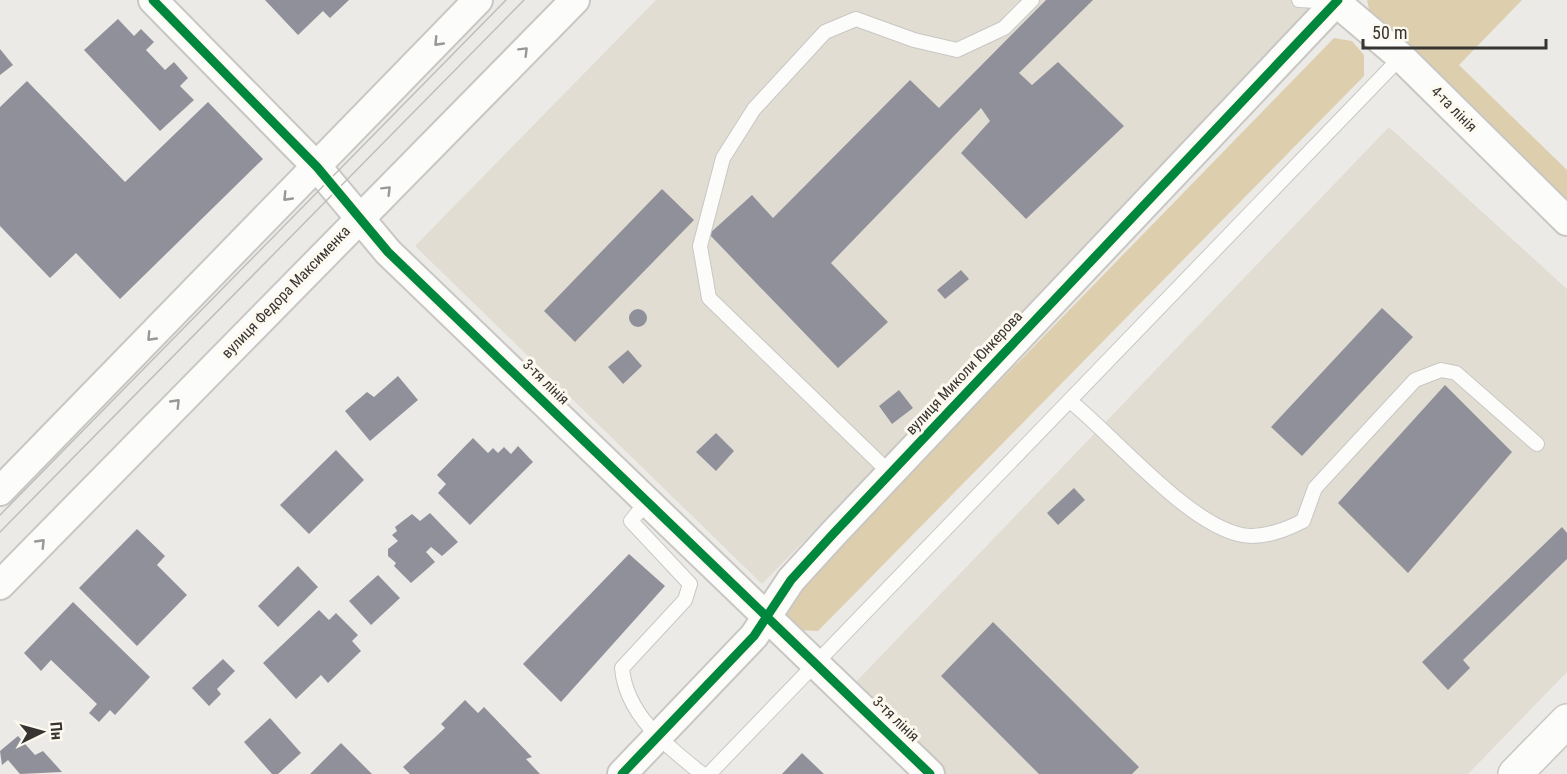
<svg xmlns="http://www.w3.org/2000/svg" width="1567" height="774" font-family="'Roboto Condensed',sans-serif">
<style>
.built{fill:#e2ddd3}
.green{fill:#ddceae}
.building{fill:#90909a}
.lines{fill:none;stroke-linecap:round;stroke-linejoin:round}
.lane-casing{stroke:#c9c7c4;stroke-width:16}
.street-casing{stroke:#c9c7c4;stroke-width:32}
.secondary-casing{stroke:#c9c7c4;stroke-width:36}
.lane{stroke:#fcfcfb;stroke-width:14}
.street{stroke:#fcfcfb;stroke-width:28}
.secondary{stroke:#fcfcfb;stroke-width:33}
.tram{stroke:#bebebc;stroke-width:1.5}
.cycleway-casing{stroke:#fdf9ef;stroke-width:13}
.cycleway{stroke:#00873e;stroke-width:9}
.oneway{stroke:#9a9896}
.labels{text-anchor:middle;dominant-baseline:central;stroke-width:6;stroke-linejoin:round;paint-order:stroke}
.street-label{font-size:15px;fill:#373532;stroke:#fdf9ef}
</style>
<rect width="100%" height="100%" fill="#eceae6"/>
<path class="built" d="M 656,0 L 1335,0 L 762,584 L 415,246 Z
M 1389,127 L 1567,289 L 1567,672 L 1468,774 L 943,774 L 852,686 Z"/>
<path class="green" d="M 1367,0 L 1522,0 L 1459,65 L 1567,170 L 1567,208 L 1371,19 Z
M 1334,38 L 1352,41 L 1364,55 L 1364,76 L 818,631 L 798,630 L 786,618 L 782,605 Z"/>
<path class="building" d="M 265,0 L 349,0 L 330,18 L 323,11 L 298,35 Z
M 1046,0 L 1093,0 L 1019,73 L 1032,85 L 1058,62 L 1124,126 L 1026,219 L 961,153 L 990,121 L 981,108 L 831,263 L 888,322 L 838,368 L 709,234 L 752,195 L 773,218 L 910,80 L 939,108 Z
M 118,19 L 134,36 L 141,29 L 154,42 L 146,50 L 165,70 L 174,62 L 188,78 L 180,86 L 194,100 L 160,131 L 84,50 Z
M 0,49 L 13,65 L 0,75 Z
M 27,81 L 125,182 L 208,102 L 263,159 L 120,299 L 76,253 L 50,278 L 0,226 L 0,107 Z
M 662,189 L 694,220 L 575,342 L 544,311 Z
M 961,270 L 969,279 L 945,299 L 937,290 Z
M 1382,308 L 1413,337 L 1302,456 L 1271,427 Z
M629 318a9 9 0 1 1 18 0a9 9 0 1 1-18 0Z
M 628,350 L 642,366 L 623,384 L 608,367 Z
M 398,376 L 418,400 L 370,441 L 345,411 L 367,392 L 374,397 Z
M 1445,385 L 1512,452 L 1408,573 L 1338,503 Z
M 899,390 L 913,408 L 892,424 L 879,406 Z
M 716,433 L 734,451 L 716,471 L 696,452 Z
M 473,438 L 488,453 L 493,448 L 498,453 L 504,447 L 511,454 L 518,446 L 533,462 L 470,525 L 438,493 L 446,484 L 437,475 Z
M 336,450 L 364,480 L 309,534 L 280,505 Z
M 1074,488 L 1085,500 L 1058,525 L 1047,513 Z
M 430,513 L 458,542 L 442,556 L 431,547 L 426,552 L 435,562 L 411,583 L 394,566 L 396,563 L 388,556 L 388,549 L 398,541 L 392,535 L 397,531 L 395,527 L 412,514 L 420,521 Z
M 1562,527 L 1567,533 L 1567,559 L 1463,660 L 1470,668 L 1448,690 L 1422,662 Z
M 137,529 L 165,556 L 157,565 L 187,595 L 137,646 L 79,588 Z
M 629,554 L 665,586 L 561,702 L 523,664 Z
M 298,566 L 318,587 L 278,627 L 258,606 Z
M 378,575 L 400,598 L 371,625 L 349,601 Z
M 73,602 L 150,677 L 115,715 L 110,710 L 99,722 L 89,713 L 97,704 L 51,660 L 41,671 L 24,653 Z
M 319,610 L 329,620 L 336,613 L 358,635 L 352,641 L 361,651 L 328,683 L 321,675 L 296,699 L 263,663 Z
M 993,622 L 1139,767 L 1132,774 L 1039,774 L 941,676 Z
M 223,659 L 235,671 L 217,689 L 221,694 L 209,706 L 192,688 Z
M 465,700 L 478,713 L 484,707 L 532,757 L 526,759 L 540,774 L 410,774 L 403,767 L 445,728 L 441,724 Z
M 270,718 L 301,753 L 278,774 L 272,774 L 244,742 Z
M 18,736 L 35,755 L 43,751 L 62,772 L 20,774 L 8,760 L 2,765 L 0,751 Z
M 341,743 L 372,774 L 310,774 Z
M 802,753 L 824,774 L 782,774 Z"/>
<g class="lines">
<g class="lane-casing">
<path id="lane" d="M 1299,0 L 1334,2
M 1070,401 C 1116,438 1187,524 1242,535 C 1263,539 1285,530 1303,521 L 1315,488 L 1415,380 L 1441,370 L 1456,373 L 1537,444
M 890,473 L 709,298 L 700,246 L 723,158 L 754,109 L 825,32 L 856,19 L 914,40 L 957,50 L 1004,28 L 1032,0
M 648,500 L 631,521 L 690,584 L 685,600 L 622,668 C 626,715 667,746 702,774
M 709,774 L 1401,57"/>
</g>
<g class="street-casing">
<path id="street" d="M 153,0 L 317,167 L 388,252 L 930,774
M 1336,2 L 1401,57 L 1567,221
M 0,491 L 478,0
M 0,585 L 575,0
M 622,774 L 754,636 L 791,580 L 833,534 L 1338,0"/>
</g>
<g class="secondary-casing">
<path id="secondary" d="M 1515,774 L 1567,721"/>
</g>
<use href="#lane" class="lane"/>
<use href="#street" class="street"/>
<use href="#secondary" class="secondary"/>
<path class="tram" d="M 0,515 L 506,0
M 0,532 L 524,0"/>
<g class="cycleway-casing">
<path id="cycleway" d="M 153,0 L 317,167 L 388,252 L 930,774
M 622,774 L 754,636 L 791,580 L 833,534 L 1338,0"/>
</g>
<use href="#cycleway" class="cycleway"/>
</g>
<defs><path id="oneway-chevron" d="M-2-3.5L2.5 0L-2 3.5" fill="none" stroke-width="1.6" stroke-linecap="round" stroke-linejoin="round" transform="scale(1.5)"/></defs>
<g class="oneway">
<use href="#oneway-chevron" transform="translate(438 42) rotate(134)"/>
<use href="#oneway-chevron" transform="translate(524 51) rotate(-45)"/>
<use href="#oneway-chevron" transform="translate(387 190) rotate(-45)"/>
<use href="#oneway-chevron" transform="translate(287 197) rotate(134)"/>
<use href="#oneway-chevron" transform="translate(151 337) rotate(134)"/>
<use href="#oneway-chevron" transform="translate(176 403) rotate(-46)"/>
<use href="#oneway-chevron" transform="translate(41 543) rotate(-46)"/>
</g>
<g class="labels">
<g class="street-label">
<text transform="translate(1454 109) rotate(45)">4-та лінія</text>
<text transform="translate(286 292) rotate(-46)">вулиця Федора Максименка</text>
<text transform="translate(964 373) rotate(-47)">вулиця Миколи Юнкерова</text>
<text transform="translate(546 382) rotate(44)">3-тя лінія</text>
<text transform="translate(896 719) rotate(44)">3-тя лінія</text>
</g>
</g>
<g transform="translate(42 732) rotate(85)" stroke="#fdf9ef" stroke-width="4.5" paint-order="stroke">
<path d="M0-4.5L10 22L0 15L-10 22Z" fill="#373532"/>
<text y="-9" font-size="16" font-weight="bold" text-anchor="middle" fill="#373532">Пн</text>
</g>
<path d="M1363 39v9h183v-9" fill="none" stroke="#373532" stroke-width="3"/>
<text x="1372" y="39" font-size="18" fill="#373532" stroke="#fdf9ef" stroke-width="4.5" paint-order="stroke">50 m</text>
</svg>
